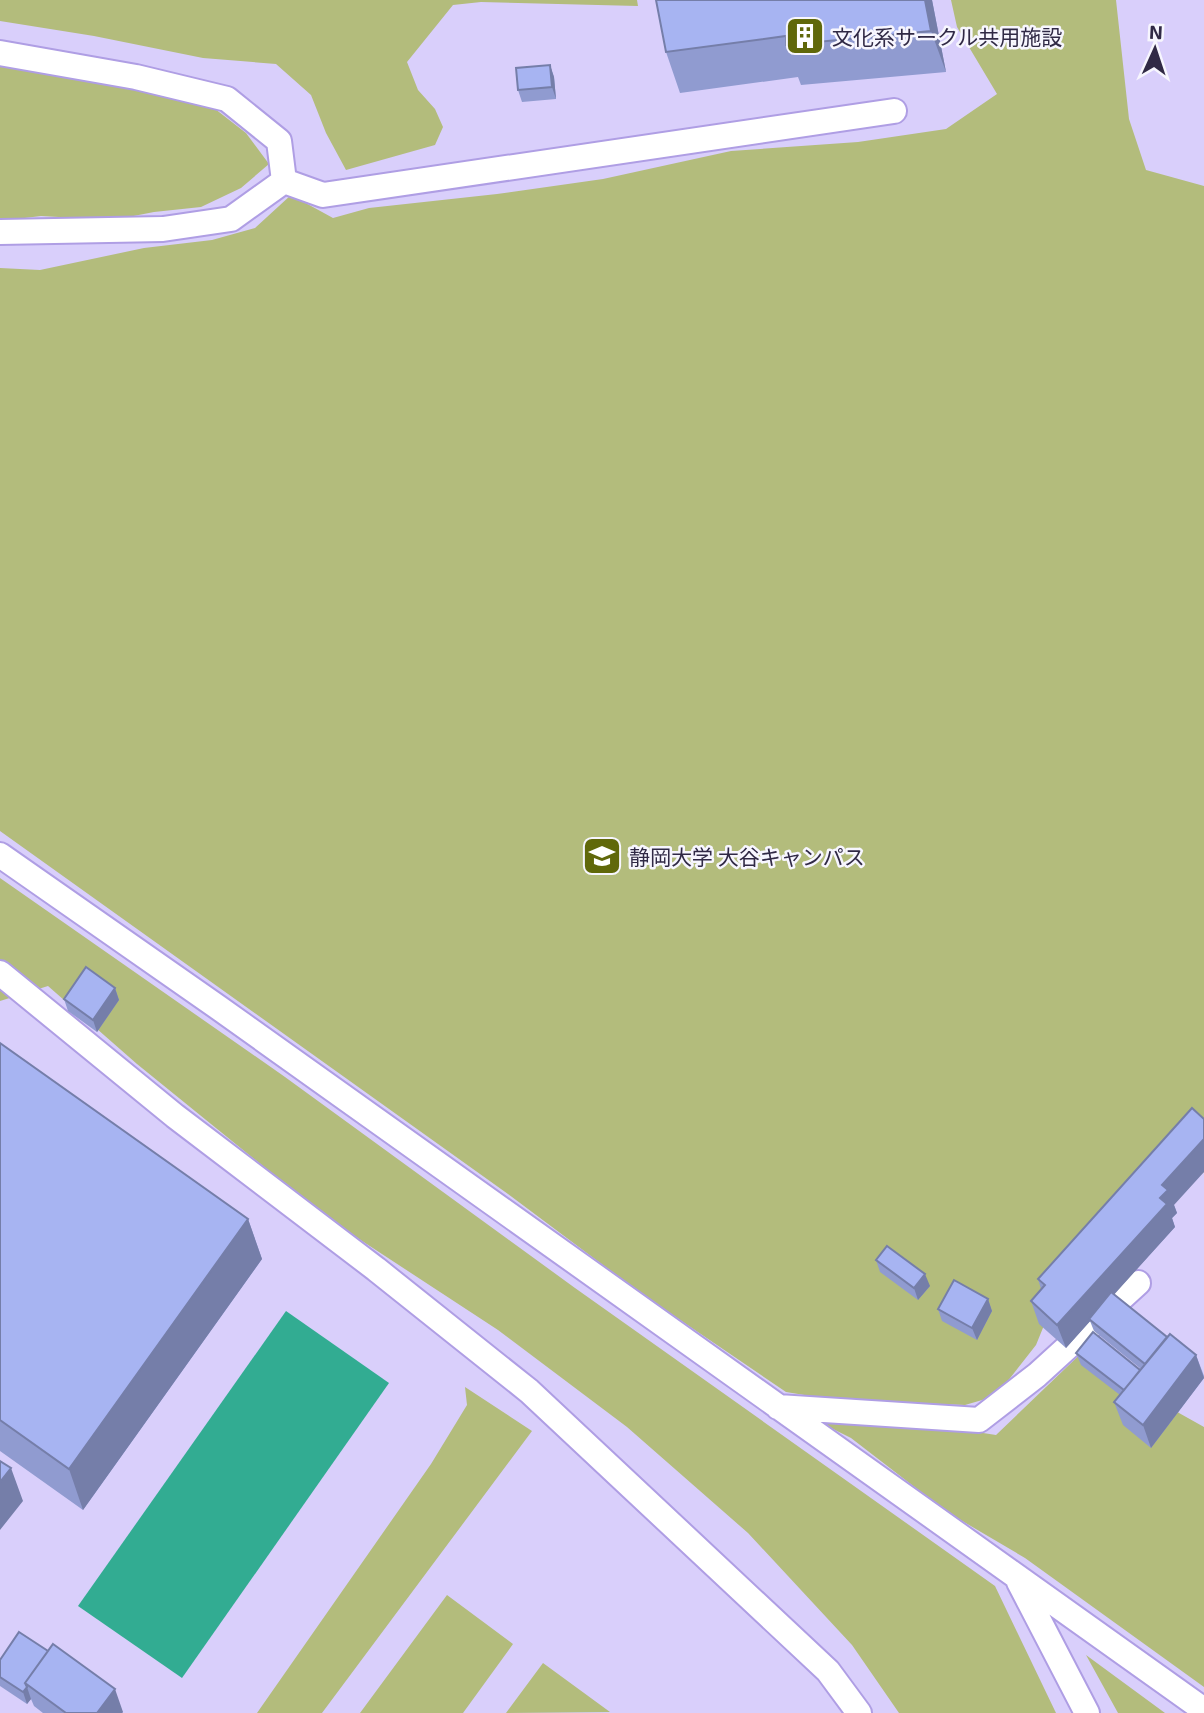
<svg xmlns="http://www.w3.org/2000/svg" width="1204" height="1713" font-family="'Exo 2','Noto Sans JP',sans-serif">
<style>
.green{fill:#b3bc7c}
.water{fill:#32ac92}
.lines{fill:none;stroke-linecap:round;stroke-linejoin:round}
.service-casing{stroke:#af9ee4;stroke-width:28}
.service{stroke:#fff;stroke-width:24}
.wall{fill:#909bd0}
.shaded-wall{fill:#757ea9}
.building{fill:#a7b4f2;stroke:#757ea9;stroke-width:2}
.labels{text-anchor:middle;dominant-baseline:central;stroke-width:5;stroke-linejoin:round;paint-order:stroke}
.poi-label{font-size:21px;fill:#302945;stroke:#f7f6fe;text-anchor:start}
</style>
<rect width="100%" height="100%" fill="#d9cffb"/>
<path class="green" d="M 0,0 L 637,0 L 638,6 L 481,2 L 453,5 L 407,62 L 418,90 L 435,109 L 443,127 L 435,145 L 346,170 L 326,133 L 311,95 L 276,64 L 203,58 L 94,36 L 0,21 Z
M 951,0 L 1116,0 L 1129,119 L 1146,170 L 1204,186 L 1204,1172 L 1145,1221 L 1047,1318 L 1036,1345 L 996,1396 L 965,1405 L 835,1400 L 786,1392 L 639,1292 L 508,1194 L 0,831 L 0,268 L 40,270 L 144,248 L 212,240 L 255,228 L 291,195 L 333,218 L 369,208 L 497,194 L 603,179 L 731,151 L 858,142 L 946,129 L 997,94 L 957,27 Z
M 0,63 L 90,75 L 210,105 L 246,133 L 269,164 L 241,188 L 201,207 L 154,212 L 113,220 L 41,216 L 0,221 Z
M 0,878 L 285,1077 L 575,1288 L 995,1586 L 1056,1713 L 899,1713 L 852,1645 L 748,1533 L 627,1427 L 498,1330 L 327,1218 L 137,1064 L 48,986 L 0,1001 Z
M 1095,1340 L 1179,1413 L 1204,1427 L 1204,1687 L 1025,1558 L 947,1512 L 851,1438 L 815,1420 L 944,1427 L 996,1435 Z
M 465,1387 L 532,1431 L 322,1713 L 257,1713 L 431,1464 L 467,1405 Z
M 447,1595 L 513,1644 L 463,1713 L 360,1713 Z
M 1086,1655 L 1165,1713 L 1118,1713 Z
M 543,1663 L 610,1712 L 506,1713 Z"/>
<path class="water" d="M 286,1311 L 389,1383 L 182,1678 L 78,1606 Z"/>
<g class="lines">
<g class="service-casing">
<path id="service" d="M 0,53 L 136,77 L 227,99 L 279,141 L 284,181 L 231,219 L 163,229 L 0,232
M 284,181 L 323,195 L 894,111
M 0,855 L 219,1008 L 1204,1710
M 0,973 L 175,1116 L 376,1269 L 529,1391 L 828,1671 L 859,1713
M 778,1407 L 979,1420 L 1037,1375 L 1138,1283
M 1019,1582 L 1087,1713"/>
</g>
<use href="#service" class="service"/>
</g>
<path class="wall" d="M 656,0 L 932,0 L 946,72 L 801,85 L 798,77 L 680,93 L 666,52 Z
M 550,65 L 554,77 L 556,99 L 522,102 L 518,90 Z
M 115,988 L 119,1000 L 97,1032 L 68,1011 L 64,999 Z
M 0,1043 L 248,1219 L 262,1259 L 83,1510 L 0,1451 Z
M 1174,1205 L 1177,1213 L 1172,1218 L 1175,1227 L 1114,1294 L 1167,1337 L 1196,1355 L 1204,1376 L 1204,1378 L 1151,1448 L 1123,1425 L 1114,1402 L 1120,1395 L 1081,1365 L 1076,1353 L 1141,1369 L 1094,1331 L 1090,1321 L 1066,1348 L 1039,1324 L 1031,1301 L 1041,1289 L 1038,1279 Z
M 876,1260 L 930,1286 L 918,1300 L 880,1272 Z
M 988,1299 L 992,1311 L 977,1340 L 942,1321 L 938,1309 Z
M 0,1660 L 123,1712 L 122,1713 L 43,1713 L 34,1706 L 31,1699 L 27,1704 L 0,1686 Z"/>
<path class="shaded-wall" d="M 925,0 L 932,0 L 946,72 L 931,31 Z
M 550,65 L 554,77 L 556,99 L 552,87 Z
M 115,988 L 119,1000 L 97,1032 L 93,1020 Z
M 1204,1139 L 1204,1172 L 1174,1205 L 1177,1213 L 1172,1218 L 1175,1227 L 1066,1348 L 1057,1325 L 1160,1198 L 1162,1185 Z
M 248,1219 L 262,1259 L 83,1510 L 69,1469 Z
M 925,1274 L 930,1286 L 918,1300 L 914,1288 Z
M 988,1299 L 992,1311 L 977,1340 L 972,1328 Z
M 1196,1355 L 1204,1378 L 1151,1448 L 1143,1425 Z
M 11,1468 L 23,1501 L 0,1530 L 0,1482 Z
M 27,1687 L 31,1699 L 27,1704 L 23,1692 Z
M 115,1689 L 123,1712 L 122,1713 L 97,1713 Z"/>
<path class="building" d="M 656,0 L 925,0 L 931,31 L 786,45 L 786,36 L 666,52 Z
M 550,65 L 552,87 L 518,90 L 516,68 Z
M 86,967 L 115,988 L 93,1020 L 64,999 Z
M 0,1043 L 248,1219 L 69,1469 L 0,1420 Z
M 1192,1108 L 1204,1119 L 1204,1139 L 1162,1185 L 1168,1190 L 1160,1198 L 1167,1204 L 1057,1325 L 1031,1301 L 1045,1285 L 1038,1279 Z
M 887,1246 L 925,1274 L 914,1288 L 876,1260 Z
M 954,1280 L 988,1299 L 972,1328 L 938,1309 Z
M 1111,1292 L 1167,1337 L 1145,1364 L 1089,1319 Z
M 1093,1332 L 1140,1370 L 1124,1390 L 1076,1353 Z
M 1170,1334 L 1196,1355 L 1143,1425 L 1114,1402 Z
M 0,1461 L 11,1468 L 0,1482 Z
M 19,1632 L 48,1651 L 25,1683 L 27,1687 L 23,1692 L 0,1677 L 0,1660 Z
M 53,1644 L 115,1689 L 97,1713 L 66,1713 L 25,1683 Z"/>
<defs>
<g id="building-square" transform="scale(2.0125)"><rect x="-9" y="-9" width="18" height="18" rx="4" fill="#60680a" stroke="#f7f6fe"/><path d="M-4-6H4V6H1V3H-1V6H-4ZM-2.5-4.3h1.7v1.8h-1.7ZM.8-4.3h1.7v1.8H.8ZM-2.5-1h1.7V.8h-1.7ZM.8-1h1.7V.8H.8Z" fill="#fff"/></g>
<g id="university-square" transform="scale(2.0125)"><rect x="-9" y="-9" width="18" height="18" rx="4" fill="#60680a" stroke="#f7f6fe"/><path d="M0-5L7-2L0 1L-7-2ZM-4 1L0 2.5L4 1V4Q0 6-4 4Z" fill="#fff"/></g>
</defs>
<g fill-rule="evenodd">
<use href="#building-square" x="805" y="36"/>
<use href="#university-square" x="602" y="856"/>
</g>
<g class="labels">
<g class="poi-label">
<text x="832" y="36">文化系サークル共用施設</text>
<text x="629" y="856">静岡大学 大谷キャンパス</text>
</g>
</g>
<g transform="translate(1155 49) rotate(3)" stroke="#f7f6fe" stroke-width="5" paint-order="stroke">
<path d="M0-5L12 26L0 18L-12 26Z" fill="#302945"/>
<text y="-10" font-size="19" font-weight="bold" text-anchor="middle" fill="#302945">N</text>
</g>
</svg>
